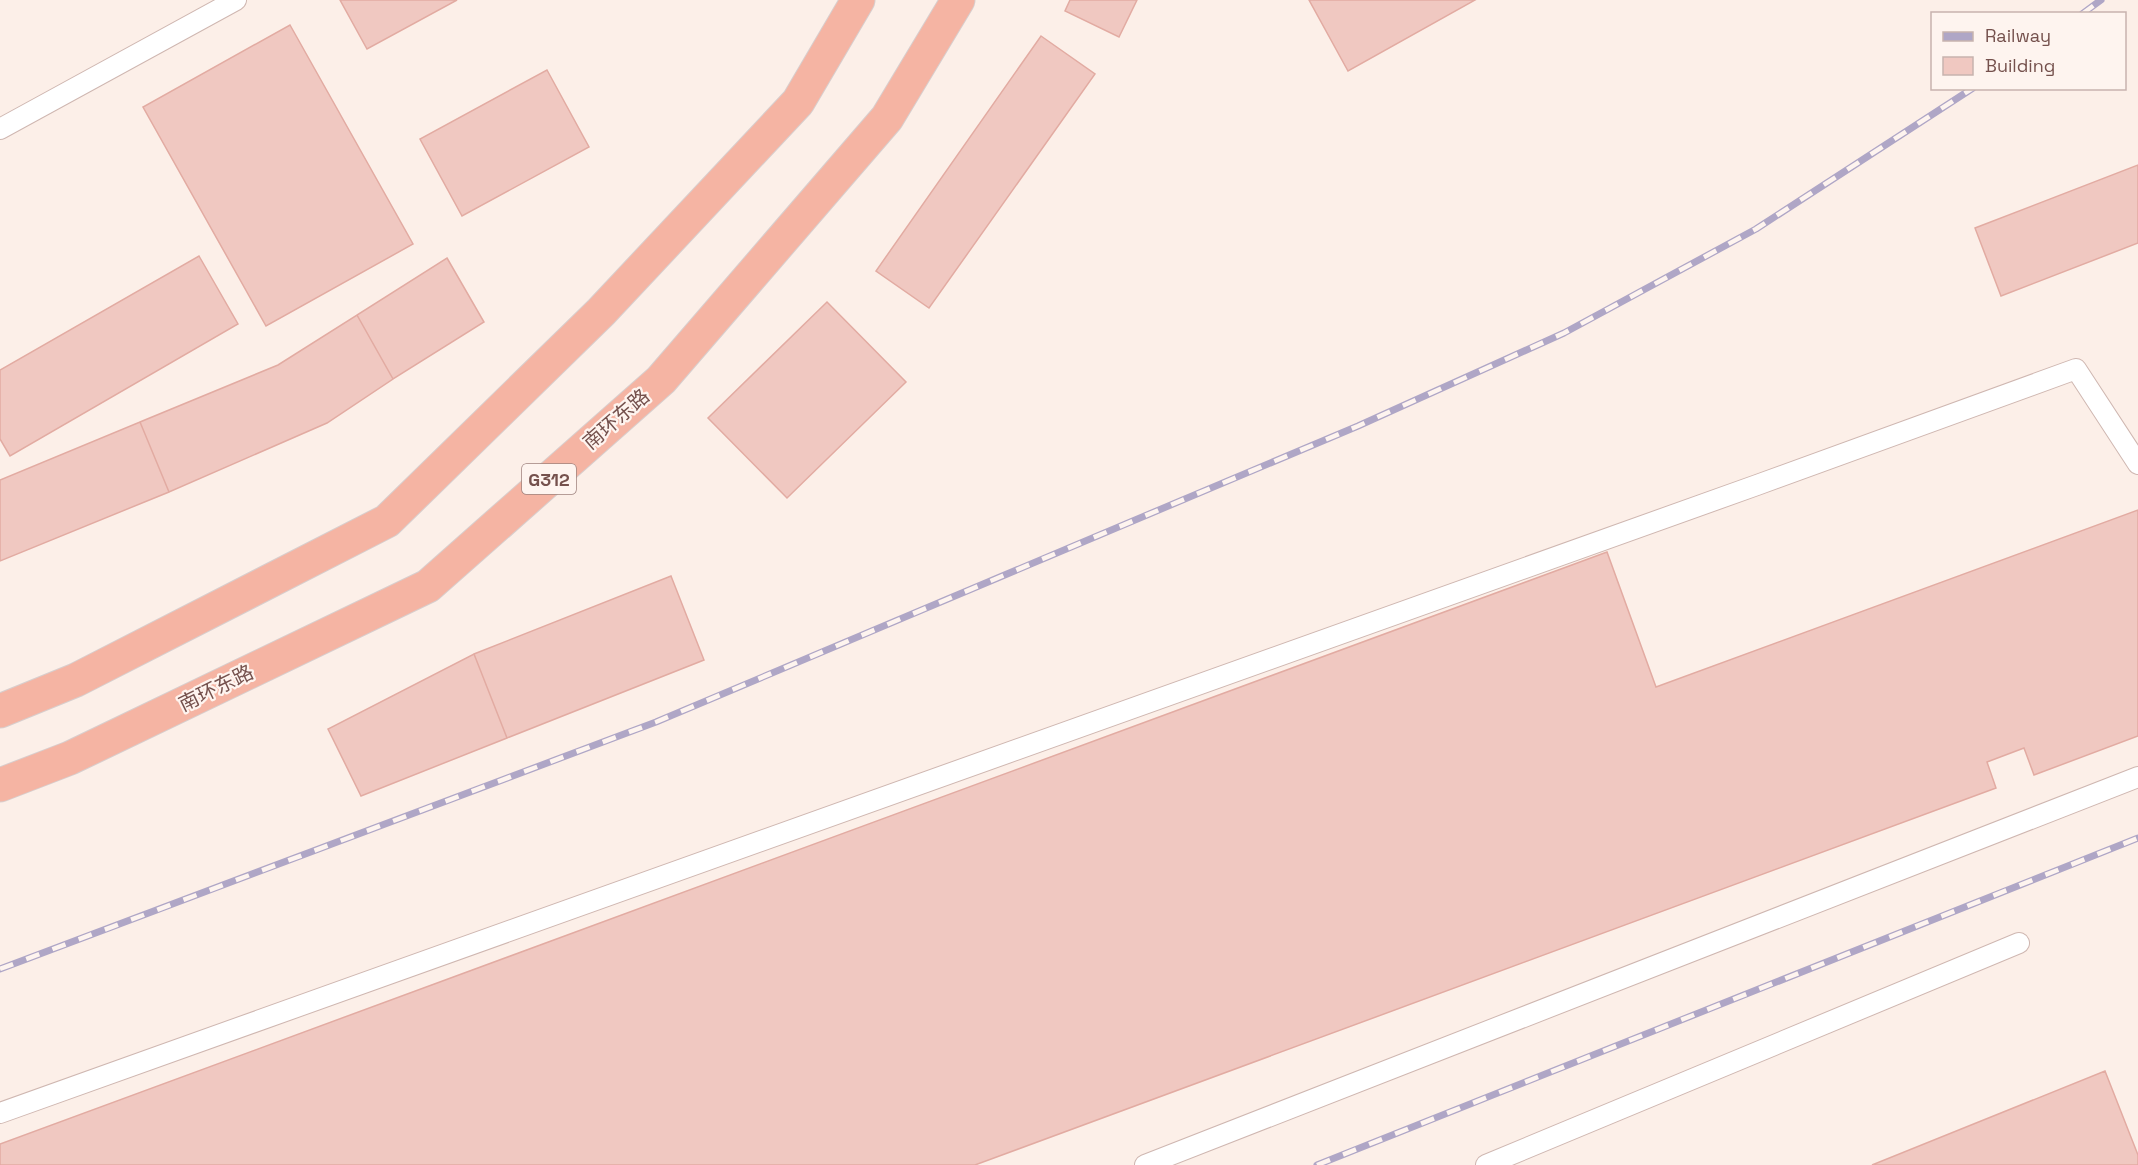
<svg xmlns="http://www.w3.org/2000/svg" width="2138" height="1165" font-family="'Space Grotesk','Noto Sans SC',sans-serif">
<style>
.building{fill:#f0c8c1;stroke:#e2aba2;stroke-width:1.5}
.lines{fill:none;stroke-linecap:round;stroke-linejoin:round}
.service-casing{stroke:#cfb7b1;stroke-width:22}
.trunk-casing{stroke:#d8cecd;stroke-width:35}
.service{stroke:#fff;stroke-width:20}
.trunk{stroke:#f5b4a3;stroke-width:33}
.rail-casing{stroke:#afa6c6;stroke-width:7}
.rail{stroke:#fef4ef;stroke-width:4.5;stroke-dasharray:14;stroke-linecap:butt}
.labels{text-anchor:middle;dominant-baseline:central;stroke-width:4.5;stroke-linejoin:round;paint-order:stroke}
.shield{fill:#fef4ef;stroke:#9e827e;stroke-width:1.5}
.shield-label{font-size:18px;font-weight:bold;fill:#75514d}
.street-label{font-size:20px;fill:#75514d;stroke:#fef4ef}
</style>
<rect width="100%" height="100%" fill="#fcefe8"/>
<path class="building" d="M 340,0 L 457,0 L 367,49 Z
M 1070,0 L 1137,0 L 1119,37 L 1065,11 Z
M 1309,0 L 1475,0 L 1348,71 Z
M 290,25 L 413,244 L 266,326 L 143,107 Z
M 1041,36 L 1095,74 L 929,308 L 876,271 Z
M 547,70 L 589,147 L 462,216 L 420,139 Z
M 2138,165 L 2138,243 L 2001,296 L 1975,228 Z
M 199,256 L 238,324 L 10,456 L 0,439 L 0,370 Z
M 447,258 L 484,322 L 393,379 L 357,315 Z
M 827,302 L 906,382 L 787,498 L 708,418 Z
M 357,315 L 393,379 L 327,423 L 169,492 L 140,422 L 278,365 Z
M 140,422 L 169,492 L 0,561 L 0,480 Z
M 2138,510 L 2138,736 L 2034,775 L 2024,748 L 1987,762 L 1996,788 L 975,1165 L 0,1165 L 0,1144 L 1607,552 L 1656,687 Z
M 671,576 L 704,660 L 507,738 L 474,654 Z
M 474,654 L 507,738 L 361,796 L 328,729 Z
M 2105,1071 L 2138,1155 L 2138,1165 L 1872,1165 Z"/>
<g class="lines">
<g class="service-casing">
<path id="service" d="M 0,129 L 236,0
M 0,1113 L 1757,485 L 2076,369 L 2138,464
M 1145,1165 L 2138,777
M 1486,1165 L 2019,943"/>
</g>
<g class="trunk-casing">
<path id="trunk" d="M 0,711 L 76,680 L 387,521 L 601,312 L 798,102 L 858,0
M 0,785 L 70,758 L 428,586 L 661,380 L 887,118 L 958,0"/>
</g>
<use href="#service" class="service"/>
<use href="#trunk" class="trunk"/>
<g class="rail-casing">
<path id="rail" d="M 2082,14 L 2101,0
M 0,969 L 656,722 L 1358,426 L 1564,333 L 1756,229 L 1973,88
M 1317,1165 L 2138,838"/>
</g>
<use href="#rail" class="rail"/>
</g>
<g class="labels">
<rect class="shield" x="522" y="464" width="54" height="30" rx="4.5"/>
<g class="shield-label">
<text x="549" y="479">G312</text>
</g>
<g class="street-label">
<text transform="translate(616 419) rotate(-41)">南环东路</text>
<text transform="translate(216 688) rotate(-26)">南环东路</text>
</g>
</g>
<rect x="1931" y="12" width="195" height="78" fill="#fef4ef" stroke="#c7b3ae" stroke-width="1.5"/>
<rect x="1943" y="32" width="30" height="9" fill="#afa6c6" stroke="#c7b3ae" stroke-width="1.5"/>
<text x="1985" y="42" font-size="18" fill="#75514d">Railway</text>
<rect x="1943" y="57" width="30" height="18" fill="#f0c8c1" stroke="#c7b3ae" stroke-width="1.5"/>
<text x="1985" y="72" font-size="18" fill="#75514d">Building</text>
</svg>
